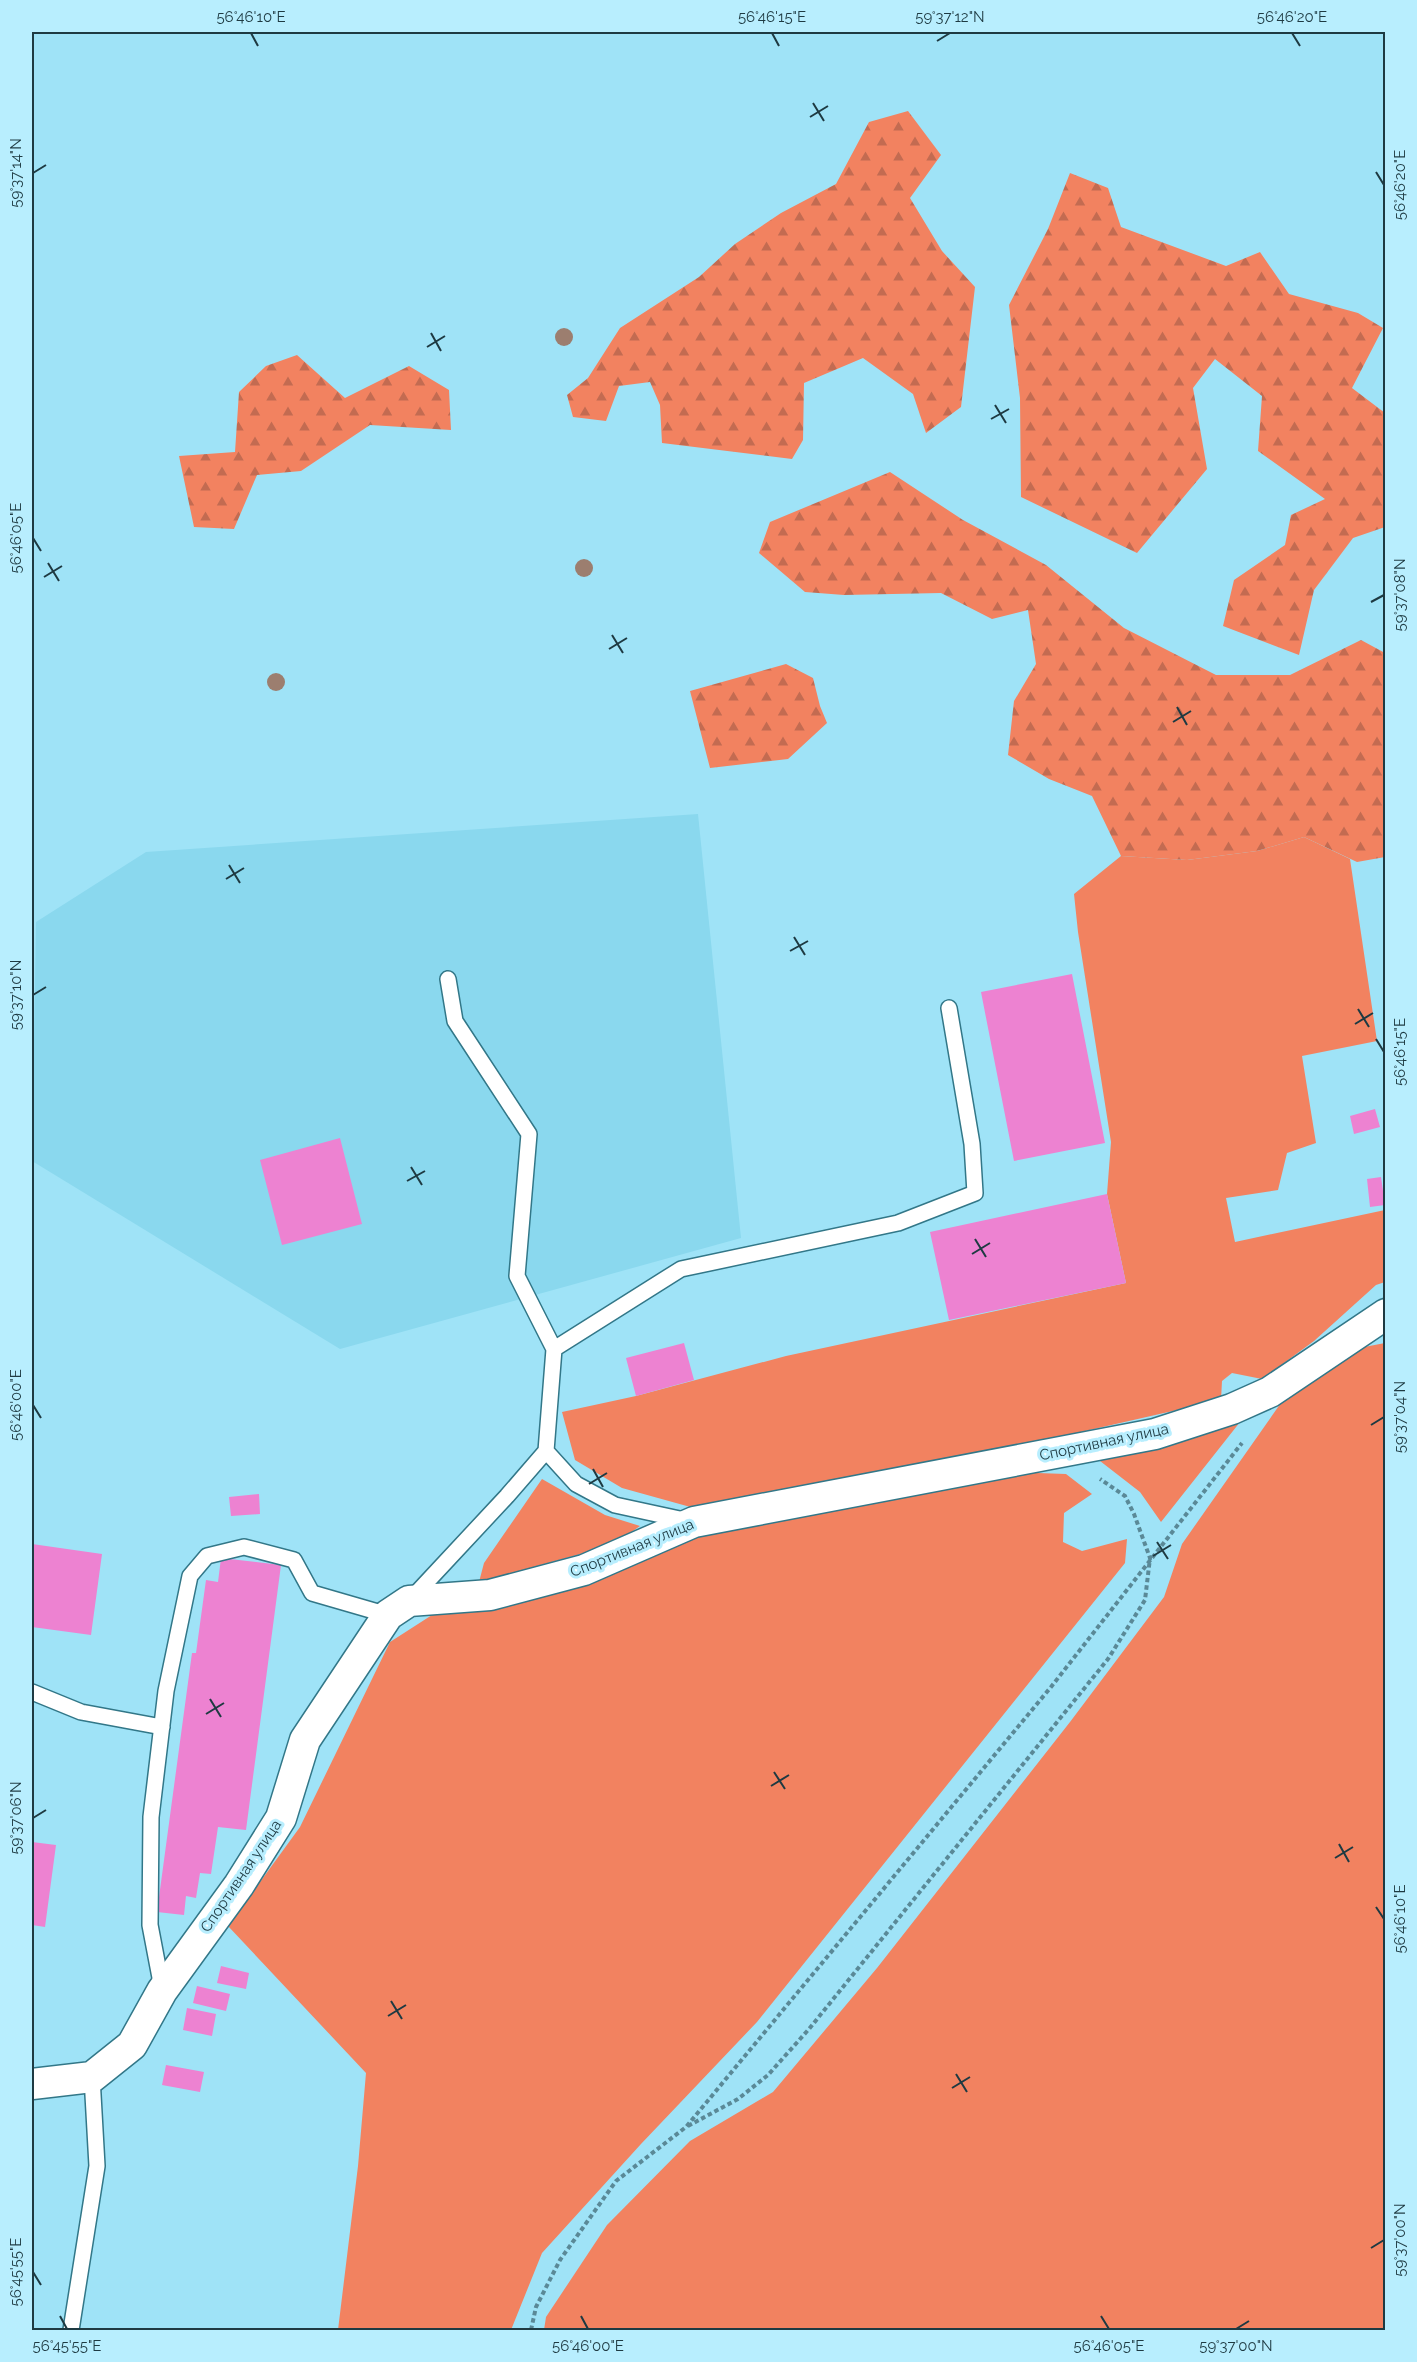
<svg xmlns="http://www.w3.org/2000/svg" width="1417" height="2362" font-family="Raleway,sans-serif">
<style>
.built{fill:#8ad8ee}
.green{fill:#f28260}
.forest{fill:url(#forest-firs)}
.building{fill:#ed82d1}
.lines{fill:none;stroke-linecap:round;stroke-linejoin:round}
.service-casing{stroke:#327788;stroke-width:18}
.minor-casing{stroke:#327788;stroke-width:33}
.path{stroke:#5a8997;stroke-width:4;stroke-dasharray:4.5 3;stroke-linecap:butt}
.service{stroke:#fff;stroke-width:15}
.minor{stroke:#fff;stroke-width:30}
.tree{fill:#9c7e6f}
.ticks{fill:none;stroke:#1e3a42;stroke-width:2}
.labels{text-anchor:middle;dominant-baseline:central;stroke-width:6;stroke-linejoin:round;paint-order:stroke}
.street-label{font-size:15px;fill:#1e3a42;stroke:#b8eefe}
.neatline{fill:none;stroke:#1e3a42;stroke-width:2}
.ticks-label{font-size:15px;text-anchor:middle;fill:#1e3a42}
</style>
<defs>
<pattern id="forest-firs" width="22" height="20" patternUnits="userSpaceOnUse" patternTransform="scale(1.5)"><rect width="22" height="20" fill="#f28260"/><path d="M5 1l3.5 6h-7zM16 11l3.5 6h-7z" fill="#c36b51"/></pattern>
</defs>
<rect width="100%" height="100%" fill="#9fe3f7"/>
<path class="built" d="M 698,814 L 741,1238 L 340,1349 L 32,1161 L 36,922 L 146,852 Z"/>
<path class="green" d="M 1304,837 L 1350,859 L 1377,1041 L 1302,1056 L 1316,1143 L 1287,1153 L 1278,1190 L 1226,1198 L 1235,1242 L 1385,1210 L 1385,1282 L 1376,1285 L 1314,1341 L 1262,1379 L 1232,1373 L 1222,1381 L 1221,1400 L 988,1453 L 694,1508 L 622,1488 L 575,1460 L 562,1412 L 636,1396 L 786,1356 L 1126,1283 L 1107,1194 L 1111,1142 L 1078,932 L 1074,894 L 1121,856 L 1187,860 L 1257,851 Z
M 1385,1343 L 1385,2330 L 544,2330 L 546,2317 L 607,2225 L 690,2141 L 773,2092 L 877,1968 L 1070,1722 L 1164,1597 L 1182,1544 L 1283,1400 L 1354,1349 Z
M 1244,1417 L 1161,1522 L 1140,1492 L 1091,1454 Z
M 1011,1472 L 1066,1474 L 1092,1494 L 1064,1513 L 1063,1542 L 1082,1551 L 1127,1539 L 1125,1563 L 757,2022 L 641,2144 L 542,2253 L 511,2330 L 338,2330 L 358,2166 L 366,2073 L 228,1926 L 300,1827 L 390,1642 L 432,1615 L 576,1585 L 709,1532 Z
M 542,1479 L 605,1515 L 640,1526 L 613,1545 L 479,1582 L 484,1563 Z"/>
<path class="forest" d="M 908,111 L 941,155 L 910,198 L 942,251 L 975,287 L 961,407 L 926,433 L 913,394 L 863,358 L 804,383 L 803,440 L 792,459 L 662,443 L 660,405 L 650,382 L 619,386 L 606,421 L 573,417 L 567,395 L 588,378 L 620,328 L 699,277 L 735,244 L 781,213 L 836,184 L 869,122 Z
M 1070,173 L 1108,188 L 1121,227 L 1226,266 L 1260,252 L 1289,294 L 1358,313 L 1383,328 L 1352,388 L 1385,413 L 1385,527 L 1353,538 L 1314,590 L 1299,655 L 1223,626 L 1234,580 L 1285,545 L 1291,515 L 1325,499 L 1258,451 L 1262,396 L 1215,359 L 1193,388 L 1207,469 L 1137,553 L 1021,497 L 1020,398 L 1009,305 L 1048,229 Z
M 297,355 L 345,398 L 409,366 L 449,390 L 451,430 L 370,425 L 301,471 L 257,475 L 234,529 L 194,527 L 179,456 L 235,452 L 239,392 L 266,366 Z
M 890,472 L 963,520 L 1046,565 L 1124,628 L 1216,675 L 1290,675 L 1361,640 L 1385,653 L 1385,857 L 1357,862 L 1304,837 L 1257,851 L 1187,860 L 1121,856 L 1092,796 L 1049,779 L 1008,755 L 1014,701 L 1036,664 L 1028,610 L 992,619 L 941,593 L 844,595 L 805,592 L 759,553 L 770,522 Z
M 786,664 L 813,678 L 820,706 L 827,723 L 788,759 L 710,768 L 690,691 Z"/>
<path class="building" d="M 1072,974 L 1105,1143 L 1014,1161 L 981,992 Z
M 1375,1109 L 1380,1127 L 1354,1134 L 1350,1116 Z
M 340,1138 L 362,1224 L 282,1245 L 260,1160 Z
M 1381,1177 L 1385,1205 L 1370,1207 L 1367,1179 Z
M 1107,1194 L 1126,1283 L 949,1320 L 930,1232 Z
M 684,1343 L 694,1380 L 636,1396 L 626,1358 Z
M 259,1494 L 260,1514 L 231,1516 L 229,1497 Z
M 32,1544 L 102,1554 L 91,1635 L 32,1627 Z
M 221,1558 L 281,1565 L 246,1830 L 218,1827 L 211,1874 L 200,1873 L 196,1898 L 186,1896 L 184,1915 L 157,1912 L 192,1653 L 196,1653 L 206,1580 L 218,1582 Z
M 32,1842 L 56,1845 L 45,1927 L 32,1925 Z
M 221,1966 L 249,1973 L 246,1989 L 217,1983 Z
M 197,1986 L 230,1994 L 226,2011 L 193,2003 Z
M 187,2008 L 216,2014 L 212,2036 L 183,2030 Z
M 166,2065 L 204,2072 L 200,2092 L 162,2085 Z"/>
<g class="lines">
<g class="service-casing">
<path id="service" d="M 448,979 L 455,1021 L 529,1134 L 517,1276 L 554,1349
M 546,1451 L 576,1484 L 615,1505 L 689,1521
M 411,1599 L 507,1496 L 546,1451 L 554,1349 L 681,1269 L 898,1223 L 975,1193 L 972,1144 L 949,1008
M 32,1692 L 81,1712 L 162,1727
M 162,1988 L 150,1925 L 151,1817 L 166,1691 L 190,1576 L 207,1556 L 244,1547 L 294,1560 L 312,1593 L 388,1615
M 71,2330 L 97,2166 L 92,2077"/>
</g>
<g class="minor-casing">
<path id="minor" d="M 32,2084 L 92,2077 L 132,2045 L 162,1991 L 239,1885 L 281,1818 L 305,1740 L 388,1615 L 409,1601 L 490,1595 L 584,1570 L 694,1522 L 1155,1434 L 1232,1409 L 1270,1392 L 1386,1314"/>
</g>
<path class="path" d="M 688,2126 L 738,2099 L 768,2075 L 809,2029 L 1108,1659 L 1145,1600 L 1150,1558 L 1134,1514 L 1125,1496 L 1100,1479
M 531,2330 L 536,2307 L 560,2260 L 616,2181 L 686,2127 L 1051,1687 L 1242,1443"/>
<use href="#service" class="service"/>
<use href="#minor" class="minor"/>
</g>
<g class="tree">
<circle cx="564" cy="337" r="9"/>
<circle cx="584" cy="568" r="9"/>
<circle cx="276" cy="682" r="9"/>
</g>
<path class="ticks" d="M 251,33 L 258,46M 772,33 L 779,46M 1292,33 L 1300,46M 937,41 L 950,33M 813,103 L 824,121M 810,117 L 828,106M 1376,172 L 1384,185M 33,173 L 46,165M 431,333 L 441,351M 427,347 L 445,336M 995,405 L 1006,423M 991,419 L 1009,409M 33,538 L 41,551M 48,563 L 59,581M 44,577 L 62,566M 1371,602 L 1384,595M 612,635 L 623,653M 609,649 L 627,638M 1177,707 L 1187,725M 1173,722 L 1191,711M 229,865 L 240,883M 226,879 L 244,868M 794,937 L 805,955M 790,951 L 808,941M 33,995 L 46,987M 1358,1009 L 1369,1027M 1355,1024 L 1373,1013M 1376,1039 L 1384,1052M 411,1167 L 422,1185M 407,1181 L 425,1171M 975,1239 L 986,1257M 972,1254 L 990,1243M 33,1405 L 41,1418M 1371,1425 L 1384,1417M 593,1469 L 603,1487M 589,1484 L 607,1473M 1157,1542 L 1168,1559M 1153,1556 L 1171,1545M 210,1699 L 221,1717M 206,1714 L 224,1703M 774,1772 L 785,1789M 771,1786 L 789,1775M 33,1818 L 46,1810M 1339,1844 L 1349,1862M 1335,1858 L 1353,1847M 1376,1907 L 1384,1919M 391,2001 L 402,2019M 388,2016 L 406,2005M 956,2074 L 967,2092M 952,2088 L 970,2077M 1371,2248 L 1384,2240M 33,2272 L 41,2285M 60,2316 L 67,2329M 581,2316 L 588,2329M 1101,2316 L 1109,2329M 1236,2329 L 1249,2321"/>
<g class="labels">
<g class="street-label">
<text transform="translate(1104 1442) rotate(-12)">Спортивная улица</text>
<text transform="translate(632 1548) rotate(-22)">Спортивная улица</text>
<text transform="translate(241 1876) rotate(-56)">Спортивная улица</text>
</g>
</g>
<rect width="1417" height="2362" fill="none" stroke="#b8eefe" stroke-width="66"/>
<rect x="33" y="33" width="1351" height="2296" class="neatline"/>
<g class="ticks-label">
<text x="251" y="22">56°46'10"E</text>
<text x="772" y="22">56°46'15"E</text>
<text x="950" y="22">59°37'12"N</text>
<text x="1292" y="22">56°46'20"E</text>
<text transform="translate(16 173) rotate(-90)" y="5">59°37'14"N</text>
<text transform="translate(1400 185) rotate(-90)" y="5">56°46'20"E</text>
<text transform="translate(16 538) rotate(-90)" y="5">56°46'05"E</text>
<text transform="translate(1400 595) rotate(-90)" y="5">59°37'08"N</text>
<text transform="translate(16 995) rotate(-90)" y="5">59°37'10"N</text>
<text transform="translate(1400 1052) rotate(-90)" y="5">56°46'15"E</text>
<text transform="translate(16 1405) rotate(-90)" y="5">56°46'00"E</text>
<text transform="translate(1400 1417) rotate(-90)" y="5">59°37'04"N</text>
<text transform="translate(16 1818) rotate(-90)" y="5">59°37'06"N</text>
<text transform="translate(1400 1919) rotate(-90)" y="5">56°46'10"E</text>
<text transform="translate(1400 2240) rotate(-90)" y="5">59°37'00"N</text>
<text transform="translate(16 2272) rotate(-90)" y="5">56°45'55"E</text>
<text x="67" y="2351">56°45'55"E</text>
<text x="588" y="2351">56°46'00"E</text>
<text x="1109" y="2351">56°46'05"E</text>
<text x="1236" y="2351">59°37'00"N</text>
</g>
</svg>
